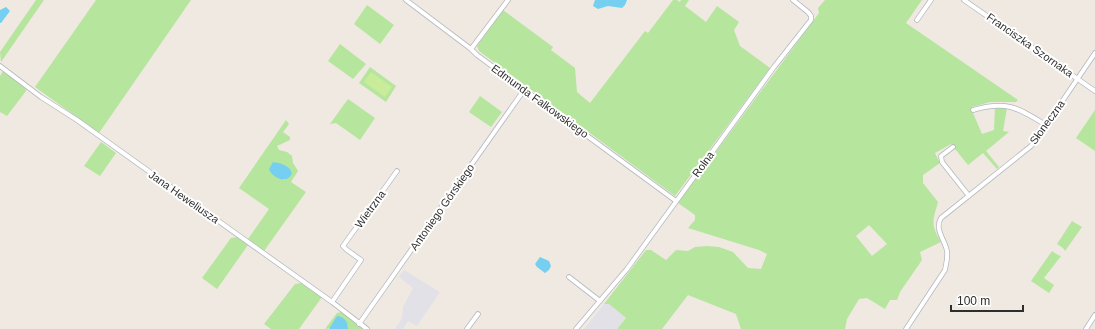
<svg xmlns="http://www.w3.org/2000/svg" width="1095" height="329" font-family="Helvetica,sans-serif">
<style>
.industrial{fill:#e3e1e8}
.green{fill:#b6e59e;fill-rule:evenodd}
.pitch{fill:#c9ec9a}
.water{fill:#75cff0}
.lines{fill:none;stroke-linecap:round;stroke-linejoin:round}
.street-casing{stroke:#b4b7c1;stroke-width:5.5}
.street{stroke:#fff;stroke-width:4}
.labels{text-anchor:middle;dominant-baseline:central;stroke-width:4;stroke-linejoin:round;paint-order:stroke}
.street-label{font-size:11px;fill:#2e2e2e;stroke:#fff}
</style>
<rect width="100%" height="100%" fill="#efe9e1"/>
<path class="industrial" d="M 404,270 L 440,292 L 417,326 L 408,321 L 403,329 L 395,329 L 402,318 L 403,307 L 413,288 L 399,277 Z
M 604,304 L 609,304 L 626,318 L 617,329 L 584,329 Z"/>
<path class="green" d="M 36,0 L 44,0 L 1,62 L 0,52 Z
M 96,0 L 191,0 L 99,133 L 35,87 Z
M 673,0 L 677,0 L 680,2 L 681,0 L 689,0 L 685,6 L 706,22 L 717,6 L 739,22 L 734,30 L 740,46 L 770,68 L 675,196 L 479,51 L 477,46 L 503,10 L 553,47 L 551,50 L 575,68 L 577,92 L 590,103 L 645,31 L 648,33 Z
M 825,0 L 922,0 L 906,23 L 1018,100 L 1016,102 L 990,102 L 972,107 L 973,113 L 982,134 L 994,130 L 995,107 L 1007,108 L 1003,131 L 1009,132 L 986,151 L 999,167 L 997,169 L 983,153 L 968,165 L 951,144 L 935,153 L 940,163 L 923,175 L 923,183 L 938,202 C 933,220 930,224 941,242 L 920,252 L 922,260 L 900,292 L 897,300 L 890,300 L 885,309 L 867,298 L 859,299 L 847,319 L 845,329 L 741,329 L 736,314 L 688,295 L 662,329 L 617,329 L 626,318 L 609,304 L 604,304 L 646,250 L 651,250 L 666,260 L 676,250 L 688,251 L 695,247 L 707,246 L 719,247 L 733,252 L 748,268 L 761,269 L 767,254 L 759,250 L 688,228 L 695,220 L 695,215 L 678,203 L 819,13 L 818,8 ZM 869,225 L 887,244 L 872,256 L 856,236 Z
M 367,5 L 394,25 L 380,44 L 354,24 Z
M 340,44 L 366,64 L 353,79 L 328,61 Z
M 370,67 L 396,86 L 386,102 L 359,83 Z
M 3,71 L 25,86 L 26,91 L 7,116 L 0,112 L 0,76 Z
M 480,96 L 502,112 L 491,127 L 469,112 Z
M 348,99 L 375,118 L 360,140 L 336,123 L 330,124 Z
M 1095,110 L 1095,151 L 1076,138 Z
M 286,120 L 289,124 L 283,132 L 290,137 L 290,140 L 277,146 L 279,150 L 287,152 L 292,156 L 293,163 L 298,171 L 291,182 L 306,192 L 264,251 L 248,239 L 269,209 L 239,188 ZM 273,162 L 283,165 L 285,180 L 274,175 Z
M 101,142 L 116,153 L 100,176 L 84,166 Z
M 1072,221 L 1082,227 L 1065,251 L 1063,248 L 1057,244 Z
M 237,237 L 248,245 L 217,289 L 202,278 L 231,238 Z
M 1052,251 L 1058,255 L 1061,256 L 1044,278 L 1054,285 L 1049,293 L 1031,281 Z
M 301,283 L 322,297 L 299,329 L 271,329 L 264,324 L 295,284 Z
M 341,312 L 365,329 L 348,329 L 348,325 L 325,329 L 337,313 Z"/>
<path class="pitch" d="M 371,72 L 392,87 L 385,97 L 364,82 Z"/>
<path class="water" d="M 595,0 L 627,0 L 625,5 L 622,8 L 608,6 L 598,9 L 593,6 Z
M 6,7 L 10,11 L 1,23 L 0,23 L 0,10 Z
M 273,162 C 280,163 289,165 292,173 C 288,185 272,178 269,169 Z
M 540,257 L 549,261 L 551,266 L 549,270 L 545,273 L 537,267 L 535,264 Z
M 337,316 C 345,317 348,322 348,329 L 329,329 Z"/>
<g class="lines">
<g class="street-casing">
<path id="street" d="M 406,0 L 471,49 L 477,55 L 676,201
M 964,0 L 1095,91
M 917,20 L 931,0
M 471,49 L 508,0
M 0,66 L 41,97 L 77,120 L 332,302 L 367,329
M 973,110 C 1007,100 1018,108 1046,125
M 953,147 L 941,156 L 942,162 L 969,196
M 569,277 L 600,301
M 332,302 L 361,260 L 347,250 L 343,246 L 397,171
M 359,324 L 524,90
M 467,329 L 478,314
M 576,329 L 627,269 L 774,67 L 811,20 L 811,16 L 808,12 L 793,0
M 906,329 L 945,270 C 946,264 948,258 947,251 C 945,240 934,229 941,218 L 1031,146 L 1038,137 L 1095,53
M 1086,329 L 1095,315"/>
</g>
<use href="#street" class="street"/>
</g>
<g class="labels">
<g class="street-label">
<text transform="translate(1030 45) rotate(35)">Franciszka Szornaka</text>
<text transform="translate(540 101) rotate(36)">Edmunda Falkowskiego</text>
<text transform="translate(1047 122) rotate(-54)">Słoneczna</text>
<text transform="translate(703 164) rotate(-54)">Rolna</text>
<text transform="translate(184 197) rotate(35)">Jana Heweliusza</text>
<text transform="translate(442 207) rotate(-55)">Antoniego Górskiego</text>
<text transform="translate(370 209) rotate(-54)">Wietrzna</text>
</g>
</g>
<path d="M951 305v6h72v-6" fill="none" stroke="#2e2e2e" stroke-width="2"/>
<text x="957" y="305" font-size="12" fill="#2e2e2e" stroke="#ffffff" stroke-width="3" paint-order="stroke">100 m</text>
</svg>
